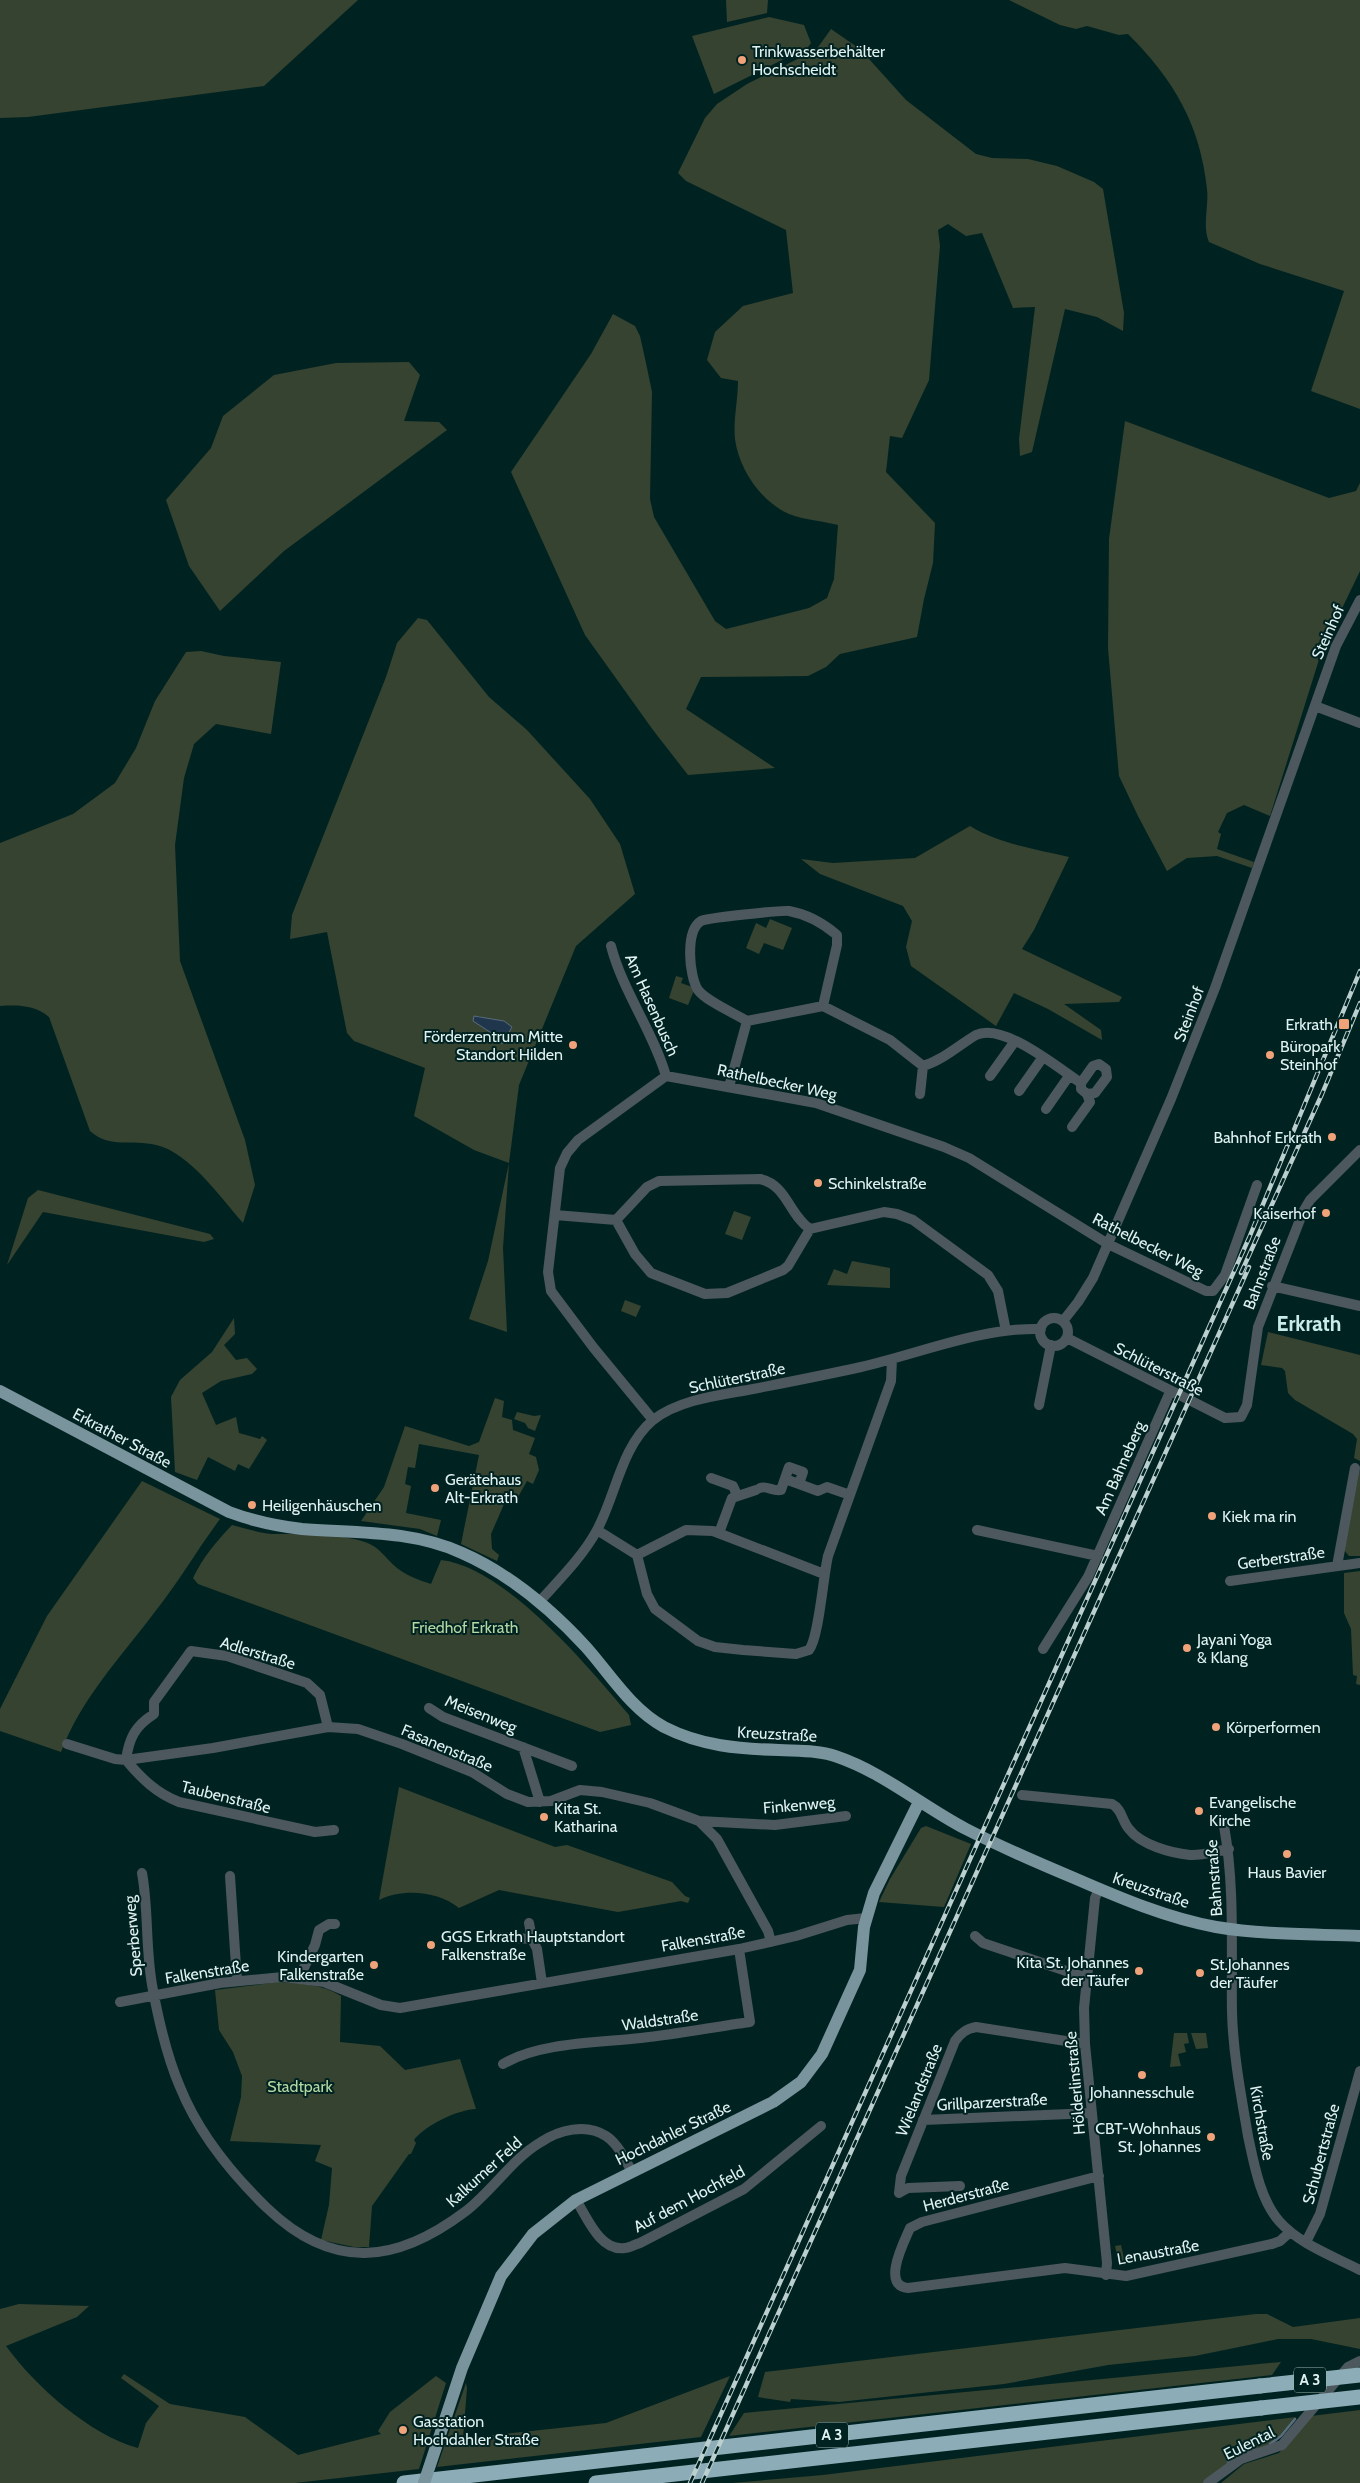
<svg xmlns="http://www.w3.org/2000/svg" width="1360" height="2483" font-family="Cabin,sans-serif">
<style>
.green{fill:#364330;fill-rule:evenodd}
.water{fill:#1f364d;stroke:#596e7e}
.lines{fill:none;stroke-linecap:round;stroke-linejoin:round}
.stream{stroke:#596e7e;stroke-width:2.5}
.minor{stroke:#4c585d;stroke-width:10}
.major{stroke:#7a949e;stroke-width:12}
.highway{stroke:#8cacb7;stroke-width:15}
.rail-casing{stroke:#bacfce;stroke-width:4.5}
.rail{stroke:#002322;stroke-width:2.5;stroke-dasharray:8;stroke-linecap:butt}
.major-bridge{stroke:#7a949e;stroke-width:12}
.highway-bridge{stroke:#8cacb7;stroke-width:15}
.poi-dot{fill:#f0a279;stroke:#002322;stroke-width:2}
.labels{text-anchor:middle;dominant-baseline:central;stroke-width:4;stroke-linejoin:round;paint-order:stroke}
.shield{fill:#002322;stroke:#9db4b3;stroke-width:1}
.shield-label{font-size:15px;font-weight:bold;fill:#e0f2f1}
.poi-label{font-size:16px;fill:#e0f2f1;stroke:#002322;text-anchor:start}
.street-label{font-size:16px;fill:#e0f2f1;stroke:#002322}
.park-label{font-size:16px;fill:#b5d7a3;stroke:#002322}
.district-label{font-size:21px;font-weight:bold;fill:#c7ecea;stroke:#002322}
</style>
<rect width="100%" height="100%" fill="#002322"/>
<path class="green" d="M 0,0 L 358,0 L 264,86 L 28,117 L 0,118 Z
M 726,0 L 768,0 L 767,13 L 727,22 Z
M 1009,0 L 1360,0 L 1360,409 L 1311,391 L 1344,291 L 1260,264 L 1209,242 C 1202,226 1209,206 1207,189 C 1200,124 1174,80 1128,34 L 1119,35 L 1087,26 L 1076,29 L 1060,25 Z
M 769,17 L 804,25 L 811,43 L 806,50 L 788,57 L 714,94 L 692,36 Z
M 831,29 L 860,49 L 906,100 L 976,154 L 992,158 L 1028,159 L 1057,166 L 1094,182 L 1103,189 L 1124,313 L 1123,331 L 1097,317 L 1065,309 L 1032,452 L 1020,456 L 1019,439 L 1035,307 L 1013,308 L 982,233 L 966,236 L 948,224 L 938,230 L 940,246 L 929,380 L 902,438 L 890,436 L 886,472 L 935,523 L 933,563 L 924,599 L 917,637 L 840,654 L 826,667 L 808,676 L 701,677 L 686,709 L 775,768 L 688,775 L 653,730 L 585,635 L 511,472 L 591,354 L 613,314 L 635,326 L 640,336 L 646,363 L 652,392 L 650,499 L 654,517 L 715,621 L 726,629 L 809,608 L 827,598 L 834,579 L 838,525 C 823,521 804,520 789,514 C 761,502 739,469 735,439 C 733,421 738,400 738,381 L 721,378 L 707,360 L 715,332 L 743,306 L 793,293 L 786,230 L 686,181 L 678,173 L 705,118 L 717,104 L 747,84 L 816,50 Z
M 409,362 L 420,375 L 404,421 L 439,422 L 447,430 L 284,551 L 220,611 L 189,566 L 166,500 L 211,448 L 223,416 L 274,375 L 336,363 Z
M 1125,421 L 1329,498 L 1356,491 L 1360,483 L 1360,571 L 1322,650 L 1270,816 L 1244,805 L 1227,813 L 1218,832 L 1221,834 L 1217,849 L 1254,862 L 1252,868 L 1217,856 L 1187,858 L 1167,871 L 1138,816 L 1119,776 L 1108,648 L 1109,539 Z
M 418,618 L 427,620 L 489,697 L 527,730 L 590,799 L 620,844 L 635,894 L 576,946 L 519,1085 L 509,1163 L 503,1248 L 507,1332 L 469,1319 L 488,1261 L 509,1163 L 474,1150 L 414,1116 L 425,1068 L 354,1041 L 347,1033 L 327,932 L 290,939 L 292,915 L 386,677 L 397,643 ZM 478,1016 L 495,1021 L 504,1021 L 511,1027 L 508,1034 L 511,1040 L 501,1043 L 497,1042 L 490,1032 L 476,1023 Z
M 201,651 L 224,656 L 281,662 L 271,734 L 216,724 L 194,744 L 184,778 L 175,845 L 180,961 L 245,1140 L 255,1185 L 243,1223 C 221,1198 189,1152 156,1145 C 132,1139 110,1149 90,1131 L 49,1017 C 35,1005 18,1005 0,1006 L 0,843 L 73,814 L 115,783 L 136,748 L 155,701 L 186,652 Z
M 970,826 C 999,844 1036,849 1069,857 L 1034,930 L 1022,949 L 1122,997 L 1119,1002 L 1064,1004 L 1101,1030 L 1102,1040 L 1048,1009 L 1014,993 L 996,1026 L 911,966 L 906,947 L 912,921 L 903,906 L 820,874 L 801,859 L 833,863 L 915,858 Z
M 770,919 L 792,928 L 783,950 L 764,943 L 759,954 L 746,948 L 756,923 L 766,928 Z
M 676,976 L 683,978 L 681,983 L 695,988 L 688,1005 L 669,998 Z
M 38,1190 L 210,1234 L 214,1239 L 204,1242 L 43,1212 L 7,1265 L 28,1198 Z
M 734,1211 L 751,1217 L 742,1240 L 725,1234 Z
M 852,1261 L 890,1268 L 890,1288 L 827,1285 L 834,1269 L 847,1274 Z
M 625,1300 L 641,1306 L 636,1317 L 621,1311 Z
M 234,1318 L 235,1334 L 224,1345 L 236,1360 L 247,1358 L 257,1369 L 252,1374 L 221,1381 L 202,1393 L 216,1425 L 236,1417 L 239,1433 L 260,1439 L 262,1436 L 267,1440 L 249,1469 L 238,1464 L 235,1471 L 208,1457 L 197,1480 L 175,1472 L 171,1397 L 180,1380 L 212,1352 Z
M 1268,1332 L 1360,1355 L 1360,1461 L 1354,1458 L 1357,1439 L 1353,1434 L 1295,1400 L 1288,1393 L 1285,1371 L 1282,1368 L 1261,1365 Z
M 495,1398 L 504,1401 L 502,1417 L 512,1420 L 513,1430 L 535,1438 L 529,1454 L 536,1457 L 539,1470 L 533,1484 L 527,1481 L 518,1497 L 508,1495 L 491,1534 L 492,1549 L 499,1555 L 497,1561 L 461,1544 L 479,1455 L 419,1444 L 415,1468 L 408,1467 L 405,1484 L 411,1486 L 406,1513 L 441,1520 L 437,1536 L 420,1529 L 361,1521 L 384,1487 L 405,1426 L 469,1446 L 479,1442 Z
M 517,1412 L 534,1416 L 541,1415 L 535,1431 L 528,1428 L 525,1423 L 514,1419 Z
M 1360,1469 L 1360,1556 L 1349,1556 L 1344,1550 Z
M 142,1481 L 220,1519 C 197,1550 178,1583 154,1613 C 120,1658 81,1699 61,1752 L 0,1731 L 0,1709 L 47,1616 Z
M 232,1525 C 247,1529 262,1534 277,1534 C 306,1534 337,1533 365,1542 C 380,1547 385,1558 397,1568 C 407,1576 419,1580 431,1584 L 441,1560 C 505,1567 589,1667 629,1715 L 631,1725 L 600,1732 L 198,1584 L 193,1578 C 203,1557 216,1542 232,1525 Z
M 1360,1571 L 1360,1685 L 1356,1684 L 1357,1676 L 1353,1675 L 1351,1629 L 1344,1613 L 1344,1573 Z
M 399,1787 L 555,1847 L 567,1845 L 672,1882 L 685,1896 L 690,1898 L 688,1903 L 681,1901 L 618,1912 L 499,1890 L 459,1908 C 438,1891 403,1888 379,1900 Z
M 926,1826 L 971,1844 L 944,1907 L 879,1902 L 890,1879 L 921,1828 Z
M 279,1982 C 301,1984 322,1984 341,1996 L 340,2042 L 380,2046 L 405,2070 L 460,2059 L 476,2109 C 459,2109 424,2126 414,2140 L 416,2143 L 411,2154 L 409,2154 L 372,2206 L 369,2247 L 354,2247 L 321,2240 L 329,2205 L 332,2168 L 315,2161 L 321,2145 L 230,2141 L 241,2097 L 242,2076 L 233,2052 L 219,2030 L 215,1990 Z
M 1174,2033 L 1187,2033 L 1189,2043 L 1184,2044 L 1186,2052 L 1178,2054 L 1181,2066 L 1170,2067 Z
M 1191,2033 L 1206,2033 L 1208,2048 L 1196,2049 Z
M 1121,2245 L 1125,2263 L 1119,2264 L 1115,2246 Z
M 19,2304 L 89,2306 L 77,2317 L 6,2346 C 35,2386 90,2435 138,2448 L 146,2423 L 159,2406 L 121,2378 L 124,2374 L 170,2404 L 245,2417 L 298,2455 L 381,2434 L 378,2431 L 390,2412 L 436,2376 L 446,2383 L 419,2469 L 295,2483 L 0,2483 L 0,2309 Z
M 1256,2314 L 1267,2314 L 1293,2327 L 1360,2318 L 1360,2349 L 1311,2339 L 1278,2339 L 1195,2356 L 1108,2365 L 1004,2384 L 839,2402 L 791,2399 L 790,2402 L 758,2397 L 765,2372 Z
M 1281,2362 L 1272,2375 L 729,2436 L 744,2413 Z
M 730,2376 L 701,2437 L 437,2467 L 466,2383 L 467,2388 L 463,2437 L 467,2438 L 606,2423 Z
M 1360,2410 L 1360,2483 L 1221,2483 L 1244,2464 L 1279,2453 L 1311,2416 Z
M 1296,2417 L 1275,2443 L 1232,2459 L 1220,2472 L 1203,2483 L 732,2483 L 823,2475 Z"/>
<path class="water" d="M 474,1016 L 504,1021 L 512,1027 L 508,1034 L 511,1040 L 508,1043 L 499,1043 L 490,1032 L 473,1021 Z"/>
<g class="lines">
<path class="stream" d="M 1270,2444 L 1281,2436 L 1295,2419
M 1228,2462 L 1237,2454 L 1256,2450"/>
<path class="minor" d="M 1315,706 L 1360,723
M 611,946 C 623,992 653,1031 666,1076
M 747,1021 L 823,1006 L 890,1040 L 923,1066 C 943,1060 959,1045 976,1035 C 1003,1022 1058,1068 1081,1083 L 1081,1089 L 1087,1094 L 1095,1093 L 1107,1077 L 1106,1069 L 1099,1064 L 1093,1066 L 1081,1083
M 747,1021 C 734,1013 706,1001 698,990 C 689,976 685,931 701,921 C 707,918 781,910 789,911 C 806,914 824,924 837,935 L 837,945 L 823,1006
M 990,1076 L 1015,1041
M 729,1087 L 747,1021
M 1019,1091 L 1043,1057
M 920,1094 L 923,1066
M 1046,1109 L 1069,1076
M 1072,1127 L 1090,1102 L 1087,1094
M 555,1215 L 616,1220
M 616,1220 L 635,1254 L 651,1273 L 705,1294 L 727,1293 L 783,1270 L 788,1266 L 810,1229 L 884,1212 L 897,1214 L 913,1220 L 988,1275 L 998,1291 L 1006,1331
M 616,1220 L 647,1187 L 659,1181 L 760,1179 C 787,1185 789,1215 810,1229
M 1272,1286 L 1360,1306
M1040 1332a14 14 0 1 1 28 0a14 14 0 1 1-28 0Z
M 1063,1321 L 1078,1302 L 1093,1278 L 1171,1099 L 1215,988 L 1336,646 L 1360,600
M 1067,1338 L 1225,1418 L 1241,1417 L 1247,1405 L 1258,1327 L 1303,1212 L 1310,1200 L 1360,1150
M 1039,1405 L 1051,1345
M 653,1420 L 593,1347 L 551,1291 L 548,1272 L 560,1168 L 567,1153 L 578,1140 L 666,1076 L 816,1103 L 944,1147 L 969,1158 L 1108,1244 L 1206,1291 L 1213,1291 L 1225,1275 L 1257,1185
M 711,1478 L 733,1486 L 737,1495
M 799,1484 L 818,1491 L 827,1487 L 850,1495
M 760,1488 C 767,1485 773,1492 781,1490 L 789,1467 L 803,1472 L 799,1484 L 785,1479
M 597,1530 L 637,1555 L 647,1594 L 655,1609 L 698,1641 L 715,1647 L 743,1650 L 796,1654 L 809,1650 C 819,1638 823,1577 828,1556 L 891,1381 L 892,1359
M 977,1530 L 1098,1556
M 719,1533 L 732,1498 L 756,1490
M 637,1555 L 686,1530 L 713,1531 L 824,1574
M 1337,1566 L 1355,1468
M 1230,1581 L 1360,1563
M 540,1601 C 560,1579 583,1556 597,1530 C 616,1495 621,1447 653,1420 C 680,1399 721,1395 753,1389 C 789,1382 825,1375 861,1367 C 918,1354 982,1327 1041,1329
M 1043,1649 L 1088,1577 L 1170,1392
M 429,1708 L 443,1717 L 572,1766
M 67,1744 L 115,1759 L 126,1760 L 213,1748 L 328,1727 L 358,1729 L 402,1744 L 472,1772 L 507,1794 L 528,1802 L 551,1801 L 580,1790 L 602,1792 L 650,1803 L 699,1821 L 717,1839 L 768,1931 L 771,1942
M 523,1747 L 540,1802
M 126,1760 C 129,1738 135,1726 154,1714 L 154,1702 L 191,1651 L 227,1656 L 307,1683 L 320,1695 L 328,1727
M 126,1760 C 141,1778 156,1793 179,1802 L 315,1832 L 334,1830
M 1022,1795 L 1112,1804 C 1122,1809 1122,1821 1129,1829 C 1141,1845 1171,1853 1190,1855 C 1202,1856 1216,1851 1229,1849
M 699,1821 L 775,1825 L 846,1816
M 1224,1826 C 1235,1887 1231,1949 1232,2012 C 1233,2053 1241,2095 1248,2136 C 1254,2164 1260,2199 1279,2221 C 1299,2244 1333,2256 1360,2270
M 142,1873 C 149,1911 145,1951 153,1990 C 159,2022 167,2057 180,2087 C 198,2132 233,2175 267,2208 C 333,2271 396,2264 466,2211 C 493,2190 512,2159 541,2142 C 559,2130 586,2123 606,2136 C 618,2144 625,2159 632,2172
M 230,1876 L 237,1981
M 1099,1889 L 1095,1898 L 1084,2008 L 1085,2044 L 1107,2263 L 1106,2275
M 529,1923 L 532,1939 L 537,1949 L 542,1983
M 975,1936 L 983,1943 L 1087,1978
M 496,1937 L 532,1939
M 299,1978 L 315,1945 L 319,1930 L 329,1924 L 335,1924
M 120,2002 L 220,1983 L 283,1977 L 324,1982 L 381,2005 L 400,2008 L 739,1949 L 796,1936 L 847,1920 L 866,1918
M 503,2064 C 540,2042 599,2043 641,2038 C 677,2034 714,2027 750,2022 L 739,1949
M 923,2120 L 1092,2113
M 1099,2176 L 922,2222 L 910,2228 C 904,2242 881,2286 908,2288 L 1065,2268 L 1126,2276 L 1272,2244 L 1280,2241 L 1290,2232
M 899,2193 L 901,2176 L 955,2041 C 961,2033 966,2029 976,2027 L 1085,2044
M 899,2193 L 908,2188 L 960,2186
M 576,2200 C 587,2217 600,2252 625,2248 C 630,2248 635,2244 640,2243 L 744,2189 L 821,2126
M 1306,2242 L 1320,2214 L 1360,2071
M 1208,2483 L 1241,2459 L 1282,2445 L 1348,2367 L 1360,2361"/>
<path class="major" d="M 0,1391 L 229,1512 C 253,1521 276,1526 302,1529 C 355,1533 412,1530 462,1553 C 510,1574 550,1608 586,1647 C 610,1674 631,1709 664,1727 C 701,1746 739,1749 779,1750 C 798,1751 818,1750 835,1756 C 883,1772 922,1806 966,1829 C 1001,1847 1038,1863 1074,1878 C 1120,1898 1167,1918 1216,1927 C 1264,1935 1312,1934 1360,1936
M 437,2444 L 462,2368 L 501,2276 L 533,2234 L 576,2200 L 773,2102 L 801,2082 L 822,2054 L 860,1970 L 864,1927 L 874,1893 L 919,1802"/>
<path class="highway" d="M 404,2483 L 1260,2386
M 596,2483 L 1261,2408"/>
<g class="rail-casing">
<path id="rail" d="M 1241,1273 L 1322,1094 L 1360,1003
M 690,2483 L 1249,1238 L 1360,971
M 702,2483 L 1249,1267"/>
</g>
<use href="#rail" class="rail"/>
<path class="major-bridge" d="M 424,2483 L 437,2444"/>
<path class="highway-bridge" d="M 1260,2386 L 1360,2375
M 1261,2408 L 1360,2397"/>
</g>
<g class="poi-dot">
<circle cx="742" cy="60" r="5"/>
<rect x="1338" y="1018" width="12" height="12" rx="2.5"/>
<circle cx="573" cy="1045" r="5"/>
<circle cx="1270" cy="1055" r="5"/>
<circle cx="1332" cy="1137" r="5"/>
<circle cx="818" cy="1183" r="5"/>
<circle cx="1326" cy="1213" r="5"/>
<circle cx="435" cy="1488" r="5"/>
<circle cx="252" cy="1505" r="5"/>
<circle cx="1212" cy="1516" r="5"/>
<circle cx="1187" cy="1648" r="5"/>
<circle cx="1216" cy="1727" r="5"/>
<circle cx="1199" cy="1811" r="5"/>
<circle cx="544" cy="1817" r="5"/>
<circle cx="1287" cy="1854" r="5"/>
<circle cx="431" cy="1945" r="5"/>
<circle cx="374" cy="1965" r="5"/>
<circle cx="1139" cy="1971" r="5"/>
<circle cx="1200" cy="1973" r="5"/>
<circle cx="1142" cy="2075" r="5"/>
<circle cx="1211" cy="2137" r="5"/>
<circle cx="403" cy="2430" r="5"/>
</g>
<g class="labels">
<g class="shield">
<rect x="1294" y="2367.5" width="32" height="25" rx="4"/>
<rect x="816" y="2422.5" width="32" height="25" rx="4"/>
</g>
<g class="shield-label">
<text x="1310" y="2380">A 3</text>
<text x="832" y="2435">A 3</text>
</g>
<g class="poi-label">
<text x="752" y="51">Trinkwasserbehälter<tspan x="752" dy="18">Hochscheidt</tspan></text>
<text x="1333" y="1024" text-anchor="end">Erkrath</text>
<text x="563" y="1036" text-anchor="end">Förderzentrum Mitte<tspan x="563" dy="18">Standort Hilden</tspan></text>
<text x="1280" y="1046">Büropark<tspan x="1280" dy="18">Steinhof</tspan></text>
<text x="1322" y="1137" text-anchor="end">Bahnhof Erkrath</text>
<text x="828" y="1183">Schinkelstraße</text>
<text x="1316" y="1213" text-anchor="end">Kaiserhof</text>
<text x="445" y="1479">Gerätehaus<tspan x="445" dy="18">Alt-Erkrath</tspan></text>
<text x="262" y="1505">Heiligenhäuschen</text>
<text x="1222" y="1516">Kiek ma rin</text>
<text x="1197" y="1639">Jayani Yoga<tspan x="1197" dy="18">&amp; Klang</tspan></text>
<text x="1226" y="1727">Körperformen</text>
<text x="1209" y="1802">Evangelische<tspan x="1209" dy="18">Kirche</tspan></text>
<text x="554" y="1808">Kita St.<tspan x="554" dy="18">Katharina</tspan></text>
<text x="1287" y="1872" text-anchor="middle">Haus Bavier</text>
<text x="441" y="1936">GGS Erkrath Hauptstandort<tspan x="441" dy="18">Falkenstraße</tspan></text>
<text x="364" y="1956" text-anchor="end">Kindergarten<tspan x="364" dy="18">Falkenstraße</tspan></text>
<text x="1129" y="1962" text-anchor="end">Kita St. Johannes<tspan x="1129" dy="18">der Täufer</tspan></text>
<text x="1210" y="1964">St.Johannes<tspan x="1210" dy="18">der Täufer</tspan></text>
<text x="1142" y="2092" text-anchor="middle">Johannesschule</text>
<text x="1201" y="2128" text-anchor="end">CBT-Wohnhaus<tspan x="1201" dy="18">St. Johannes</tspan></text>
<text x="413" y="2421">Gasstation<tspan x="413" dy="18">Hochdahler Straße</tspan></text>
</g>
<g class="street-label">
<text transform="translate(1328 632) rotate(-66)">Steinhof</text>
<text transform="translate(652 1005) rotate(66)">Am Hasenbusch</text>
<text transform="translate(1189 1014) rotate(-69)">Steinhof</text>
<text transform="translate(777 1082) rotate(12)">Rathelbecker Weg</text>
<text transform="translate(1148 1245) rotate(27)">Rathelbecker Weg</text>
<text transform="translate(1262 1273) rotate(-69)">Bahnstraße</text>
<text transform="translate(1159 1369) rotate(27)">Schlüterstraße</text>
<text transform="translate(737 1378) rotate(-12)">Schlüterstraße</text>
<text transform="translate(122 1438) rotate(28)">Erkrather Straße</text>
<text transform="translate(1120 1468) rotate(-66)">Am Bahneberg</text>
<text transform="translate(1281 1558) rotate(-8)">Gerberstraße</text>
<text transform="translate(258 1653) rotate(17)">Adlerstraße</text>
<text transform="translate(481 1714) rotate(22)">Meisenweg</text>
<text transform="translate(777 1734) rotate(3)">Kreuzstraße</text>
<text transform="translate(447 1748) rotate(23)">Fasanenstraße</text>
<text transform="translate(226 1797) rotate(14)">Taubenstraße</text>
<text transform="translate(799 1805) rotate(-5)">Finkenweg</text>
<text transform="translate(1214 1878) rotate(-94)">Bahnstraße</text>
<text transform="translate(1151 1890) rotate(19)">Kreuzstraße</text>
<text transform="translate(133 1936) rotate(-95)">Sperberweg</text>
<text transform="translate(703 1939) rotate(-10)">Falkenstraße</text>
<text transform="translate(207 1972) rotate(-9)">Falkenstraße</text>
<text transform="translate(660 2020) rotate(-8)">Waldstraße</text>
<text transform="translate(1075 2083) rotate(-95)">Hölderlinstraße</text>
<text transform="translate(919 2090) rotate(-68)">Wielandstraße</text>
<text transform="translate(992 2102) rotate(-3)">Grillparzerstraße</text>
<text transform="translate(1262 2123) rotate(80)">Kirchstraße</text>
<text transform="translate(673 2133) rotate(-26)">Hochdahler Straße</text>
<text transform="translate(1321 2154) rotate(-75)">Schubertstraße</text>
<text transform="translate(484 2172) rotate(-42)">Kalkumer Feld</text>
<text transform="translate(966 2195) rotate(-15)">Herderstraße</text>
<text transform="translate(689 2199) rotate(-28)">Auf dem Hochfeld</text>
<text transform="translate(1158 2252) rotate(-10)">Lenaustraße</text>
<text transform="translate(1249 2443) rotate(-26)">Eulental</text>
</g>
<g class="park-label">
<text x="465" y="1627">Friedhof Erkrath</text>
<text x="300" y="2086">Stadtpark</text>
</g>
<g class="district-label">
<text x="1309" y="1323">Erkrath</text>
</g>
</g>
</svg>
